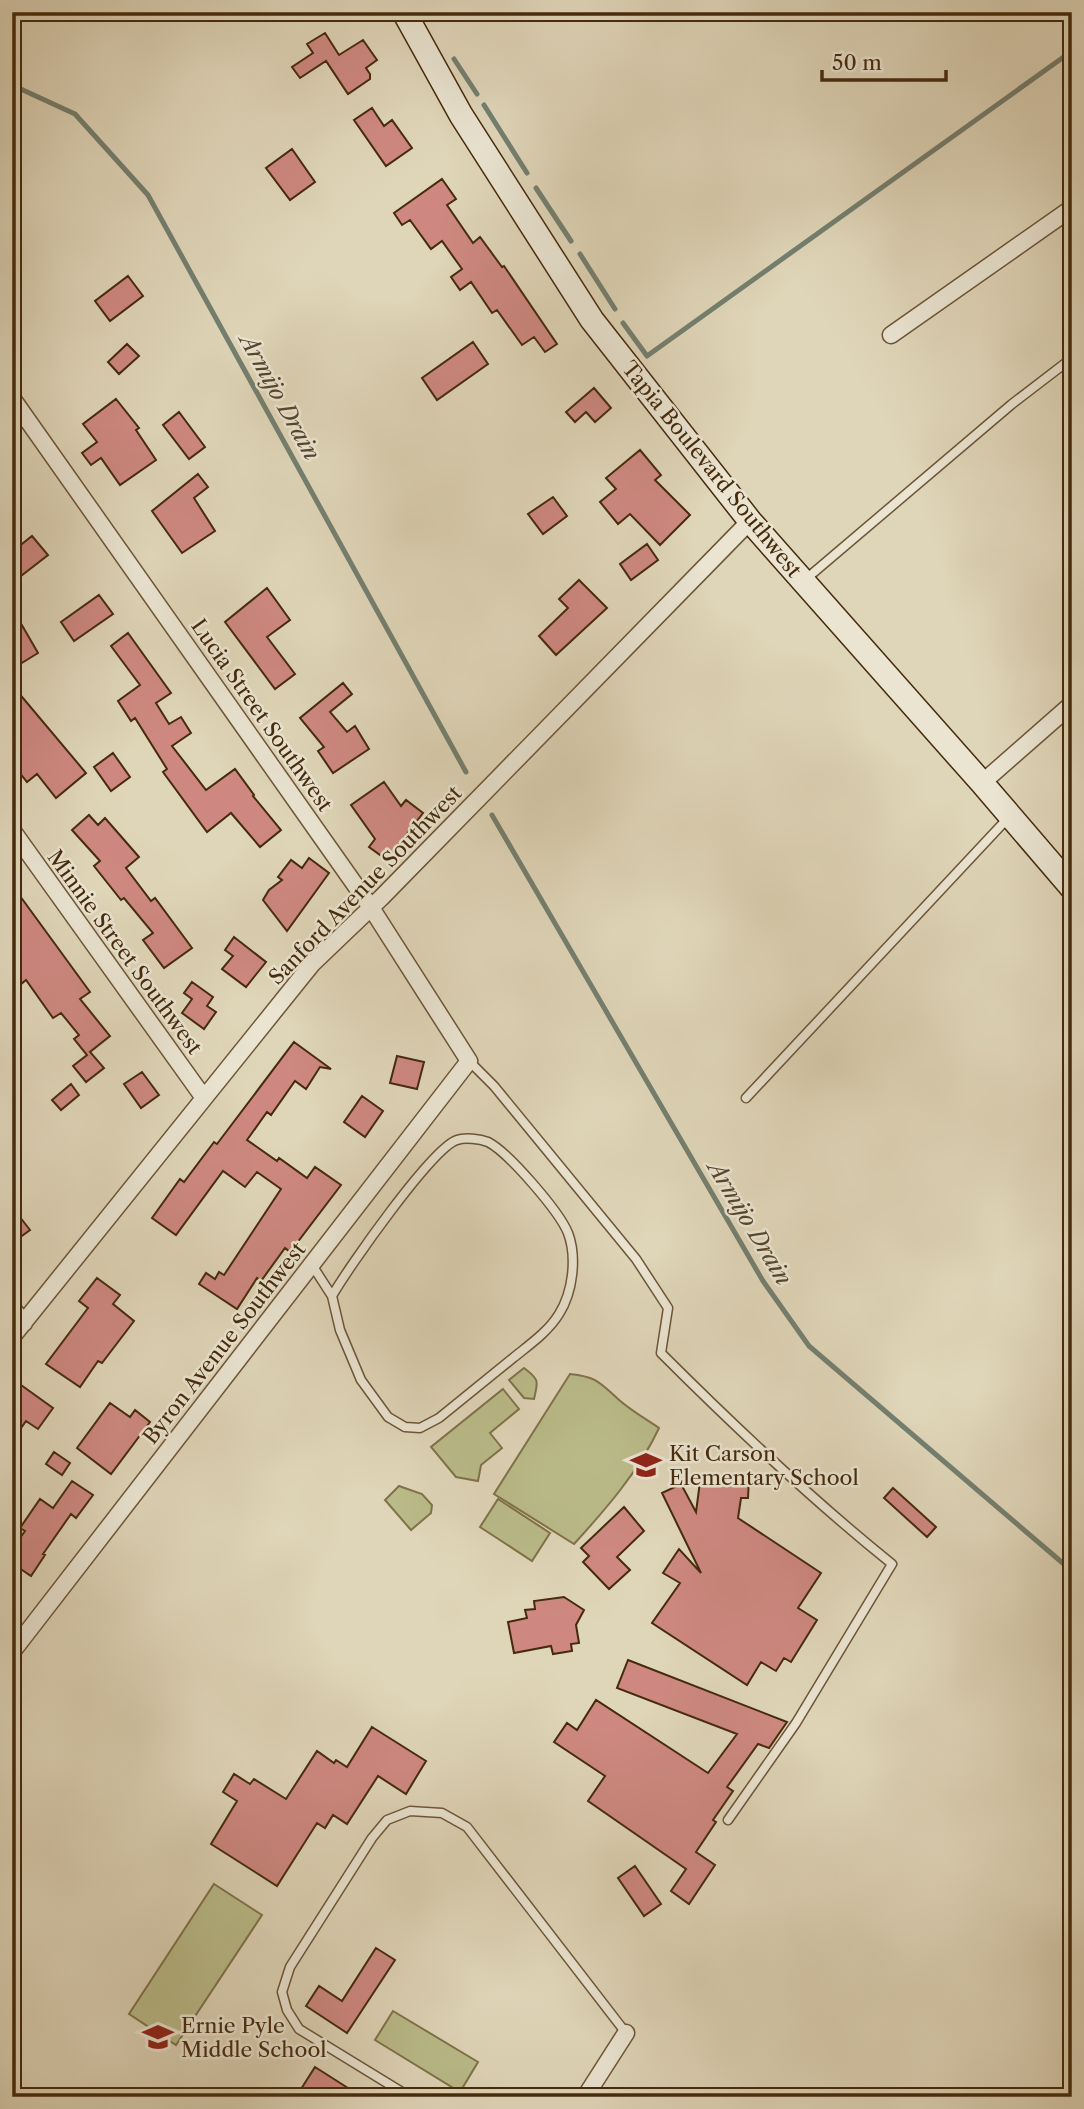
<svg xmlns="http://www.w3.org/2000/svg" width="1084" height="2109" font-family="'Libre Caslon Text',serif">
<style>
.green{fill:#babb89;stroke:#80724a;stroke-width:2}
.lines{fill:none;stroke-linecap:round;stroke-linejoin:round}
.stream{stroke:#747f6f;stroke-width:5}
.building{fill:#ce8881;stroke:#452a0c;stroke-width:2}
.lane-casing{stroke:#6c5537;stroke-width:11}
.street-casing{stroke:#6c5537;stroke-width:19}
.secondary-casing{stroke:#452a0c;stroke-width:26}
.lane{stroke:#eae4d1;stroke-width:8}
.street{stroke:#eae4d1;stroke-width:16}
.secondary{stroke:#eae4d1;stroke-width:23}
.labels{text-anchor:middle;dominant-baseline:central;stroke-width:5;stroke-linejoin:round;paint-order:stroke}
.street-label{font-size:21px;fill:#452a0c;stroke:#eae4d1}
.poi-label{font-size:21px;fill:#452a0c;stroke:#eae4d1;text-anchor:start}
.water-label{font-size:23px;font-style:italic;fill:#55462d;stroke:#eae4d1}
</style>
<rect width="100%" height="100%" fill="#dfd5b8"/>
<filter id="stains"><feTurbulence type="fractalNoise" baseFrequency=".00286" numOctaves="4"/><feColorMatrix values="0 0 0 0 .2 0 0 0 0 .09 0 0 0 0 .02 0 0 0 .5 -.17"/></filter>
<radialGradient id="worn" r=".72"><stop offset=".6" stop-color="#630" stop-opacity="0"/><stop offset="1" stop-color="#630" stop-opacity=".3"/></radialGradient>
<path class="green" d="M 524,1368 C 540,1380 538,1381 534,1399 L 524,1398 L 509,1380 Z
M 570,1374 C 597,1377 599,1382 618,1399 C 630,1410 646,1419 659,1428 C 639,1471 606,1509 574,1544 L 494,1494 Z
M 503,1389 L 519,1409 L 490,1433 L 502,1448 L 481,1465 L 478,1481 L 456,1477 L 431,1447 Z
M 399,1486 L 422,1494 L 432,1505 L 431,1513 L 411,1530 L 385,1500 Z
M 498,1499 L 550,1533 L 532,1561 L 480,1527 Z
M 214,1884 L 262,1915 L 176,2045 L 129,2014 Z
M 393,2011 L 478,2062 L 460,2092 L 375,2040 Z"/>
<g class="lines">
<path class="stream" d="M 454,59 L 477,94
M 12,85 L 75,114 L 148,195 L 466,772
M 484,105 L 527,173
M 536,188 L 571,241
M 580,254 L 615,309
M 623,323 L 647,356 L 1072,51
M 492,815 L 763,1281 L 809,1346 L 1072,1571"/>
</g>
<path class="building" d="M 325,33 L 339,55 L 363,40 L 377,60 L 366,68 L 370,74 L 370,79 L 348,94 L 326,61 L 300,78 L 292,67 L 313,53 L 307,44 Z
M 372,108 L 384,126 L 392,120 L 412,148 L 386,166 L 354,120 Z
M 292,149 L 315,182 L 290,200 L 266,168 Z
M 442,179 L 456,199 L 447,205 L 473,243 L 480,237 L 502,267 L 504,266 L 557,344 L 545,352 L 534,337 L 522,345 L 497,310 L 492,313 L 471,282 L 460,290 L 451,277 L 462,269 L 442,241 L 431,249 L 410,220 L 402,225 L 394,213 Z
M 128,276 L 143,296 L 110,321 L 95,301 Z
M 473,342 L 488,364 L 437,400 L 422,378 Z
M 127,344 L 139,356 L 119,374 L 108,362 Z
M 594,388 L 611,408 L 595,422 L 586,412 L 575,422 L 566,412 Z
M 116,399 L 139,428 L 136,430 L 156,460 L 120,485 L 101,458 L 91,465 L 82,453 L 97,442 L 83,424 Z
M 179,412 L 205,447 L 189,459 L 163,425 Z
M 640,450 L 661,475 L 655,480 L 690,515 L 660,545 L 630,514 L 618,524 L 600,502 L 616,489 L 606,478 Z
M 198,474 L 208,487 L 194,498 L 215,531 L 182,553 L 152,511 Z
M 553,497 L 567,516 L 543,534 L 528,514 Z
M 32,536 L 48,555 L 12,583 L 12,552 Z
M 647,544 L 658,560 L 631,580 L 620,564 Z
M 579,580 L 607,608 L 556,655 L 539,636 L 568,608 L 559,599 Z
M 267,588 L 290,620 L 267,637 L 295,674 L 275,689 L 225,622 Z
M 99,595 L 113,614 L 74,641 L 61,622 Z
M 12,608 L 38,653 L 12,669 Z
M 128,633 L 171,693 L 156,703 L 169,724 L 181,717 L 191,733 L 172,746 L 206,790 L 235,769 L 254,795 L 253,796 L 281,830 L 260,847 L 231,813 L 207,832 L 163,772 L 167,769 L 135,718 L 131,721 L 118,701 L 140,685 L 111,646 Z
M 343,683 L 352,694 L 330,712 L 347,732 L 355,726 L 369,749 L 333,773 L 318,751 L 324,747 L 300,718 Z
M 12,685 L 86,773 L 56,798 L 37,774 L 27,782 L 12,763 Z
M 113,753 L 130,777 L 111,791 L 94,767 Z
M 384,782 L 401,806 L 406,800 L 423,813 L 387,860 L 369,847 L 375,839 L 351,805 Z
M 89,815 L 98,825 L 105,818 L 139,857 L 126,868 L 151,901 L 155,898 L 192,948 L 164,968 L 143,940 L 153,933 L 124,898 L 121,900 L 94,866 L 100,861 L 72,830 Z
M 309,858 L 329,873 L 287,931 L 263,900 L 269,890 L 282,880 L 278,877 L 291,860 L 302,868 Z
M 20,896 L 90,992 L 80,999 L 110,1036 L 90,1052 L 104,1068 L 86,1082 L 73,1066 L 87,1055 L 74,1039 L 79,1035 L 61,1013 L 53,1018 L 26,980 L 20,985 L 12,976 L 12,901 Z
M 234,937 L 266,962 L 246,987 L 222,969 L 233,956 L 225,950 Z
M 192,982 L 213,997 L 207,1006 L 216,1012 L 204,1029 L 182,1013 L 192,999 L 184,993 Z
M 294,1042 L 331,1069 L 320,1067 L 306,1089 L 295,1081 L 271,1115 L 267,1112 L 247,1140 L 277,1161 L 279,1158 L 307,1178 L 315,1167 L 341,1185 L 290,1252 L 285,1248 L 261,1281 L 257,1278 L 237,1309 L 199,1284 L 206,1273 L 215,1279 L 219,1272 L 224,1275 L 281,1189 L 257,1172 L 245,1187 L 223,1171 L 176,1235 L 152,1218 L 180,1179 L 184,1182 L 214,1142 L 217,1144 Z
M 397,1056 L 424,1062 L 417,1089 L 390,1083 Z
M 142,1072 L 159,1095 L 141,1108 L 124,1084 Z
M 71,1084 L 79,1095 L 61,1110 L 52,1100 Z
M 362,1096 L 383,1111 L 365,1137 L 344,1122 Z
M 12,1207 L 30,1230 L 12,1243 Z
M 97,1278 L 120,1295 L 113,1304 L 134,1321 L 102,1363 L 98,1361 L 80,1387 L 46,1364 L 88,1308 L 79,1301 Z
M 21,1385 L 53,1408 L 38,1429 L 26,1421 L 12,1441 L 12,1398 Z
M 110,1403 L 130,1417 L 135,1410 L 150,1422 L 111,1474 L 77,1448 Z
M 54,1452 L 70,1463 L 62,1475 L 46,1464 Z
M 701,1474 L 749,1478 L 748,1498 L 741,1498 L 738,1518 L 821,1573 L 798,1608 L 817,1620 L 791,1662 L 784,1658 L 776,1671 L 761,1662 L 747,1685 L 652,1623 L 680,1583 L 663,1573 L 679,1549 L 701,1573 L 662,1493 L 681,1484 L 696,1512 Z
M 72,1481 L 93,1495 L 76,1518 L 71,1514 L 43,1554 L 45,1555 L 31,1576 L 12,1563 L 12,1549 L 25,1531 L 20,1528 L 40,1499 L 53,1508 Z
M 893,1488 L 936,1527 L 927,1537 L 884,1498 Z
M 624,1507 L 644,1531 L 617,1557 L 630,1570 L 609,1589 L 583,1562 L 589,1556 L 581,1548 Z
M 564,1597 L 584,1610 L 576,1625 L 579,1643 L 571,1644 L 572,1651 L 553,1654 L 551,1646 L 514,1653 L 508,1622 L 527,1618 L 525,1610 L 535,1609 L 534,1601 Z
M 628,1660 L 787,1722 L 769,1748 L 758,1744 L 727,1787 L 733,1791 L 713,1820 L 716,1822 L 696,1852 L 715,1865 L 689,1904 L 671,1891 L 686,1869 L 588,1801 L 605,1776 L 554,1742 L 567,1723 L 577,1730 L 596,1700 L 708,1773 L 737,1734 L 617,1688 Z
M 372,1727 L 426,1761 L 406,1794 L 378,1776 L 347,1824 L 333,1815 L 325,1828 L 317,1823 L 277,1886 L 211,1844 L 237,1801 L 223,1792 L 234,1774 L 250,1784 L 254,1779 L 286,1799 L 317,1751 L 334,1763 L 336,1760 L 347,1767 Z
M 635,1866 L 661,1904 L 644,1916 L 618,1878 Z
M 376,1948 L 395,1960 L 347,2033 L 306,2006 L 319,1986 L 342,2001 Z
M 315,2067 L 362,2097 L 296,2097 Z"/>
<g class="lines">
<g class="lane-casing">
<path id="lane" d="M 806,579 L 1012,404 L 1072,358
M 469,1061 L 494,1086 L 636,1259 L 668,1308 L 661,1353 C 735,1427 810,1498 892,1564 L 796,1723 L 728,1820
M 746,1098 L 1008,818
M 312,1265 L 332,1296 L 340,1330 L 361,1380 L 388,1417 L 405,1427 L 420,1428 L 439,1418 C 464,1398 488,1378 513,1358 C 529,1345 548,1332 559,1314 C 573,1292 577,1257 568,1233 C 559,1211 508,1152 488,1142 C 480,1139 465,1137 457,1140 C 432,1148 348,1268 332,1296
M 410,2097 L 299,2029 L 287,2010 L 282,1992 L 290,1967 L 372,1838 L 387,1820 L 410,1811 L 442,1813 L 467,1827 L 626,2033"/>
</g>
<g class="street-casing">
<path id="street" d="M 891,335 L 1072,208
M 12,398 L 370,906 L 469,1061 L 12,1652
M 982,783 L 1072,704
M 12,830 L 204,1098
M 12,1308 L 24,1323
M 12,1337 L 312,964 L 381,898 L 750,521
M 585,2097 L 626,2033"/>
</g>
<g class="secondary-casing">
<path id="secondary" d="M 404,12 L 461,115 L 592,320 L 750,521 L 982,783 L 1072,888"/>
</g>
<use href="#lane" class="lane"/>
<use href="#street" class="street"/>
<use href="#secondary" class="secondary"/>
</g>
<defs>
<g id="school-bare" transform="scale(2.415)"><path d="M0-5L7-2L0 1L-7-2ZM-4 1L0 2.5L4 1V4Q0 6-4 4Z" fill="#8f2418" stroke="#eae4d1" stroke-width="2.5" paint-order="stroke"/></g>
</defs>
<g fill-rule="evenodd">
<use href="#school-bare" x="646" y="1465"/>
<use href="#school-bare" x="158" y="2037"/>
</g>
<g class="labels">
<g class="street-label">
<text transform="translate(712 469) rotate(51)">Tapia Boulevard Southwest</text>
<text transform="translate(262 715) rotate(55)">Lucia Street Southwest</text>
<text transform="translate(365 885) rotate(-46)">Sanford Avenue Southwest</text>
<text transform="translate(125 952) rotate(54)">Minnie Street Southwest</text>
<text transform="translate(224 1343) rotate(-52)">Byron Avenue Southwest</text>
</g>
<g class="poi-label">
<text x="669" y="1453">Kit Carson<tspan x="669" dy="24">Elementary School</tspan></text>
<text x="181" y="2025">Ernie Pyle<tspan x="181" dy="24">Middle School</tspan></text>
</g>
<g class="water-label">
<text transform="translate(280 397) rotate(61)">Armijo Drain</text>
<text transform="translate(750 1223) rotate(59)">Armijo Drain</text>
</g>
</g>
<rect width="1084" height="2109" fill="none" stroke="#dfd5b8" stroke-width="42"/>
<rect x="14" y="14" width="1056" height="2081" fill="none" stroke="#452a0c" stroke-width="3.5"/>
<rect x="21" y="21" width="1042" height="2067" fill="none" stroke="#452a0c" stroke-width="2"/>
<path d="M822 70v10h124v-10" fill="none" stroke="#452a0c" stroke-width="3.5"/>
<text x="832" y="70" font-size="21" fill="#452a0c" stroke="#eae4d1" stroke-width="5" paint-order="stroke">50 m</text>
<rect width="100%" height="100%" filter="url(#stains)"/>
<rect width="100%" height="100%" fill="url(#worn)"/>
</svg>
